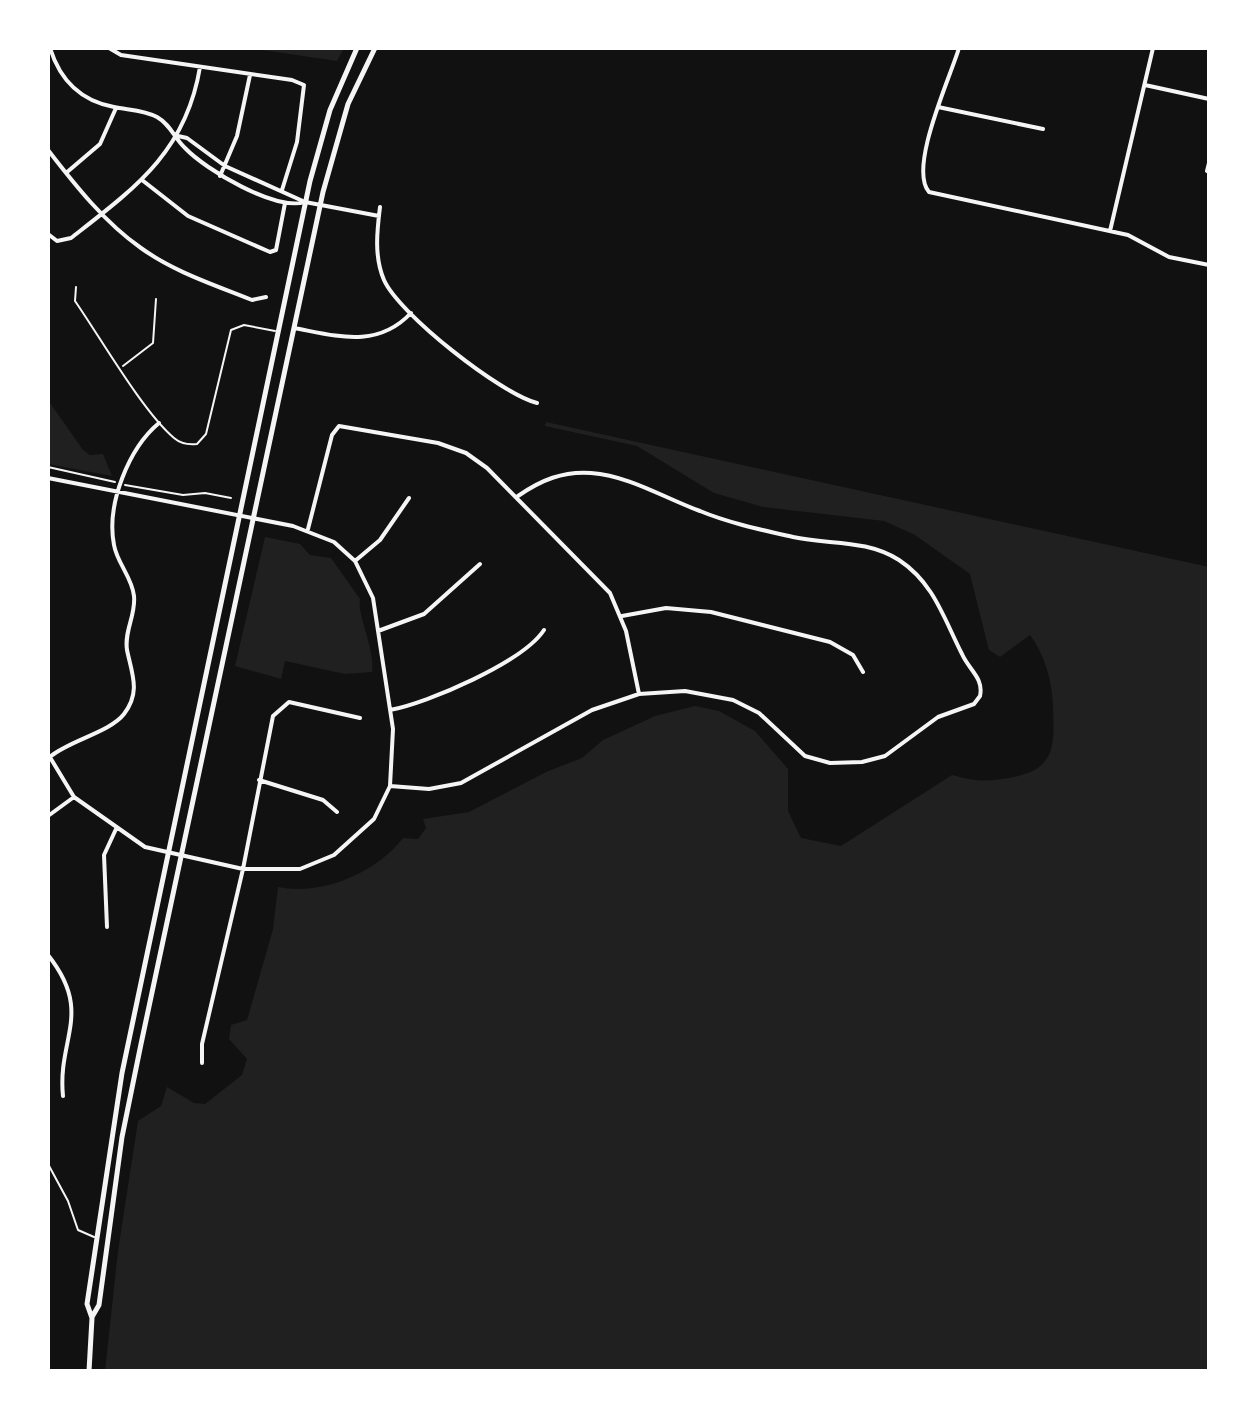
<svg xmlns="http://www.w3.org/2000/svg" width="1257" height="1419" font-family="'Fira Sans',sans-serif">
<style>
.green{fill:#202020}
.lines{fill:none;stroke-linecap:round;stroke-linejoin:round}
.path{stroke:#f5f5f5;stroke-width:2}
.service{stroke:#f5f5f5;stroke-width:2}
.minor{stroke:#f5f5f5;stroke-width:4}
.secondary{stroke:#f5f5f5;stroke-width:5}
</style>
<rect width="100%" height="100%" fill="#111"/>
<path class="green" d="M 249,48 L 344,48 L 337,61 Z
M 48,400 L 83,450 L 90,455 L 103,454 L 112,476 L 48,464 Z
M 546,422 L 1209,567 L 1209,1371 L 105,1371 L 118,1251 L 138,1121 L 161,1106 L 167,1087 L 194,1103 L 205,1104 L 242,1075 L 247,1059 L 229,1039 L 231,1025 L 247,1020 L 273,929 L 278,887 C 322,896 376,873 403,838 L 418,839 L 426,828 L 423,819 L 469,812 L 546,772 L 582,758 L 603,740 L 655,716 L 695,706 L 719,711 L 755,731 L 788,769 L 788,811 L 801,838 L 841,846 L 952,775 C 978,782 988,782 1014,777 C 1057,768 1054,744 1053,706 C 1052,681 1045,655 1030,635 L 1000,657 L 989,650 L 970,574 L 915,535 L 884,521 L 763,507 L 714,493 L 637,446 L 545,426 Z
M 265,537 L 300,544 L 310,555 L 331,558 L 360,599 C 357,616 375,647 372,672 L 345,674 L 285,661 L 281,679 L 235,666 Z"/>
<g class="lines">
<path class="path" d="M 48,467 L 115,482
M 125,485 L 183,495 L 205,493 L 231,498"/>
<path class="service" d="M 76,287 L 75,301 C 100,337 143,412 174,438 C 181,444 188,445 197,444 L 206,434 L 231,330 L 244,325 L 275,331
M 123,366 L 153,343 L 156,299
M 48,1164 L 68,1201 L 78,1230 L 94,1237"/>
<path class="minor" d="M 50,48 C 60,80 81,101 114,107 C 128,110 144,110 157,117 C 171,125 174,138 185,148 C 206,170 275,211 305,202
M 109,48 L 121,55 L 292,80 L 304,85 L 297,142 L 282,190
M 959,48 C 950,78 908,168 929,192 L 1128,235 L 1169,257 L 1209,265
M 1145,85 L 1209,99
M 938,107 L 1043,129
M 178,136 L 187,138 L 225,166 L 305,202 L 379,216
M 48,150 C 75,185 105,223 141,248 C 174,272 215,285 252,300 L 266,297
M 1207,171 L 1209,163
M 66,173 L 100,144 L 116,108
M 220,176 L 237,136 L 250,75
M 142,180 L 188,216 L 270,252 L 276,250 L 285,203
M 380,207 C 377,231 374,257 384,280 C 399,314 501,394 537,403
M 1110,231 L 1153,48
M 48,234 L 57,241 L 71,238 C 135,188 186,152 200,67
M 294,328 C 337,336 377,349 411,313
M 48,478 L 293,526 L 334,542 L 355,561 L 373,598 L 393,729 L 390,786 L 374,819 L 334,855 L 300,869 L 243,869 L 145,847 L 74,797
M 308,529 L 332,435 L 339,426 L 438,443 L 466,453 L 487,468 L 610,593 L 626,631 L 639,694
M 355,561 L 380,540 L 409,498
M 622,616 L 666,608 L 711,612 L 830,642 L 853,655 L 863,672
M 378,631 L 424,614 L 480,564
M 390,710 C 428,703 523,662 544,630
M 48,754 L 74,797
M 51,756 C 71,740 110,732 124,714 C 141,692 132,674 127,650 C 124,631 136,615 134,596 C 132,577 117,563 114,545 C 106,504 129,448 159,423
M 259,780 L 323,800 L 337,812
M 390,786 L 429,789 L 461,783 L 592,710 L 639,694 L 685,691 L 733,700 L 759,713 L 805,756 L 830,763 L 862,762 L 885,756 L 938,717 L 974,704 L 980,696 C 984,678 969,670 962,654 C 944,619 934,583 899,560 C 866,539 829,545 793,537 C 762,530 729,523 700,511 C 664,498 630,476 591,473 C 563,471 541,480 518,496
M 48,816 L 74,797
M 107,927 L 104,855 L 116,829
M 48,955 C 94,1013 57,1038 63,1096
M 202,1063 L 202,1044 L 243,869 L 273,716 L 289,702 L 360,718"/>
<path class="secondary" d="M 92,1317 L 99,1305 L 122,1137 L 141,1044 L 323,192 L 348,104 L 375,48
M 89,1371 L 92,1318 L 87,1304 L 122,1073 L 310,181 L 330,110 L 357,48"/>
</g>
<rect width="1257" height="1419" fill="none" stroke="#ffffff" stroke-width="100"/>
</svg>
